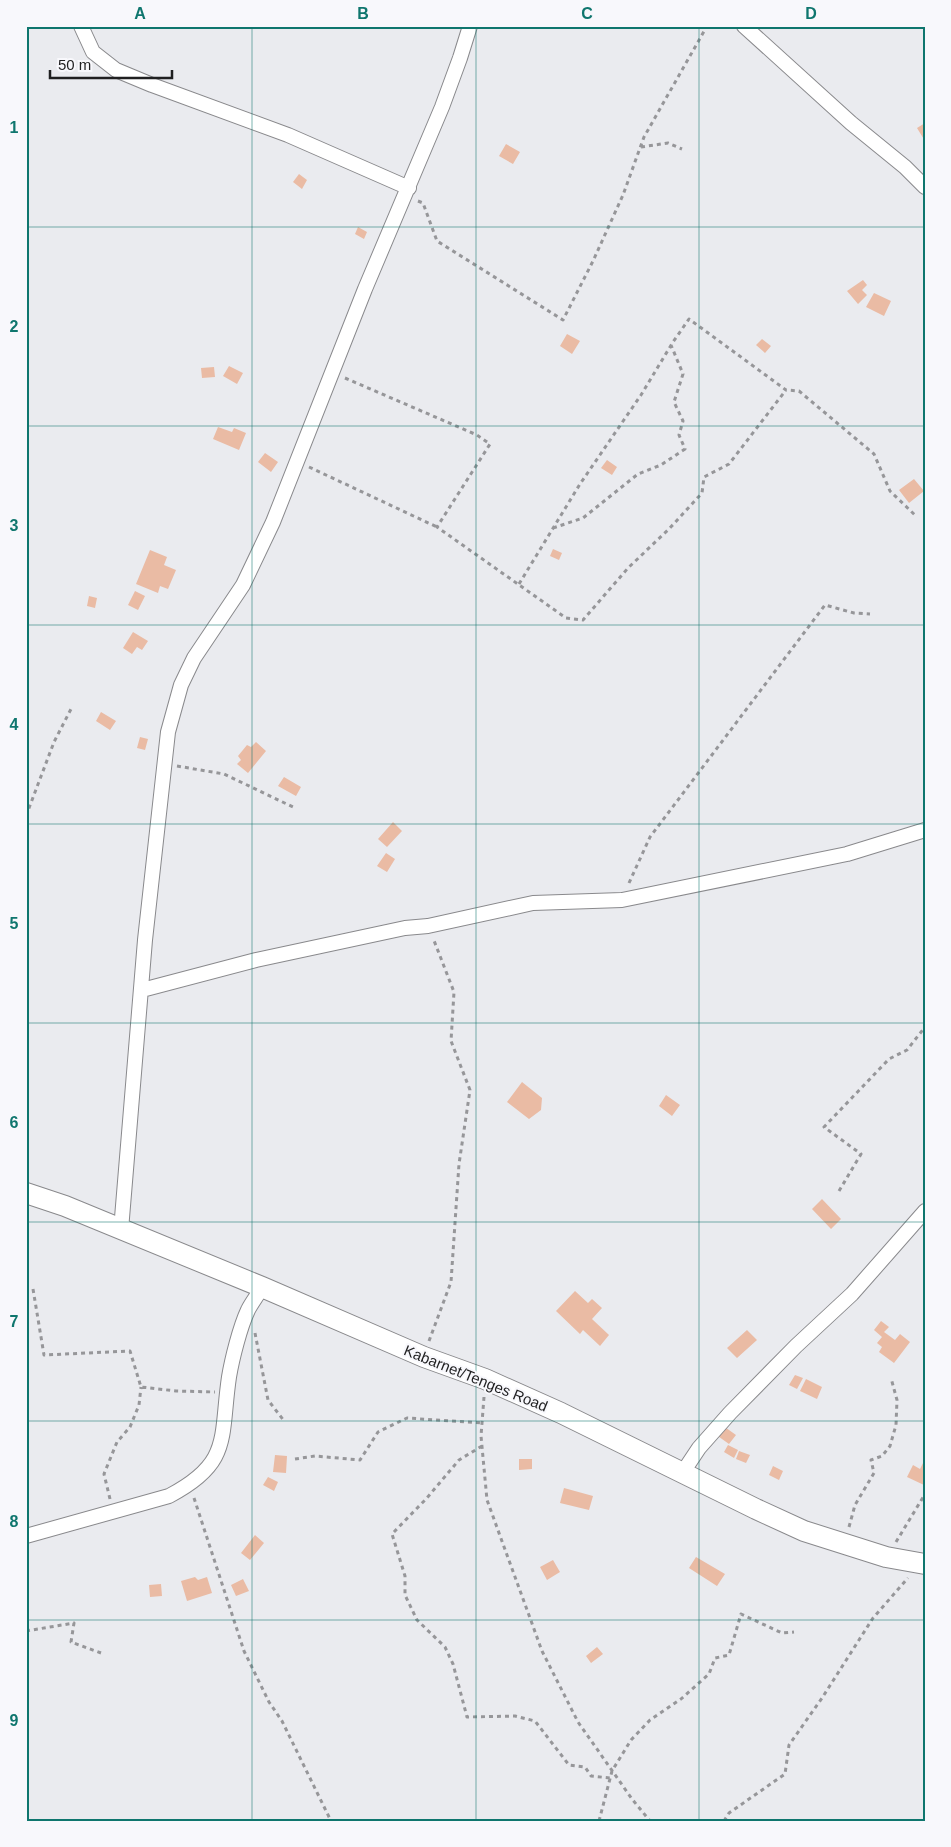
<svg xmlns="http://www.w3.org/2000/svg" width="951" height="1847" font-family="Arial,sans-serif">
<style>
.building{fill:#eabba4}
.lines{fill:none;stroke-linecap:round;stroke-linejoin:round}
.street-casing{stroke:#89898c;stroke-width:16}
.secondary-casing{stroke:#89898c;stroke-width:22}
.path{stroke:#969699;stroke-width:3;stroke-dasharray:4 4;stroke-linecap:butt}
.street{stroke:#fff;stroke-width:14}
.secondary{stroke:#fff;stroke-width:20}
.grid{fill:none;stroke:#0f766e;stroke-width:1;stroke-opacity:0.55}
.labels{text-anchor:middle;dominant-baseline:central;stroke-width:4;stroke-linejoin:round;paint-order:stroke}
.street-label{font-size:15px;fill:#1f1f20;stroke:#f8f8fc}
.neatline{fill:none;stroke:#0f766e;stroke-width:2}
.grid-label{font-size:16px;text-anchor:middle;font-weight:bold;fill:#0f766e}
</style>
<rect width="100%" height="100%" fill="#eaebef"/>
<path class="building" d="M 925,123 L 925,141 L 917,128 Z
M 506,144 L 520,152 L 513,164 L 499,156 Z
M 299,174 L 307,180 L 302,189 L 293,182 Z
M 358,227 L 367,232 L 364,239 L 355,234 Z
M 863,280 L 867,285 L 862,290 L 867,295 L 858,304 L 847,291 Z
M 874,293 L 891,301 L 884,316 L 866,307 Z
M 567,334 L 580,341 L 572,354 L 560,346 Z
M 762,339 L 771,346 L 765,353 L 756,345 Z
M 229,366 L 243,373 L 237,384 L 223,376 Z
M 214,367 L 215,377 L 202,378 L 201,368 Z
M 218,427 L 232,432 L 234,428 L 246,433 L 239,450 L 213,439 Z
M 265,453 L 278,462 L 271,472 L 258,462 Z
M 607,460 L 617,467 L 612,475 L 601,468 Z
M 914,479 L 924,491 L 909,503 L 899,490 Z
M 553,549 L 562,553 L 559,560 L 550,556 Z
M 150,550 L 167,557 L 164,565 L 176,570 L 168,589 L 160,586 L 158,593 L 136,584 Z
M 135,591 L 145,596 L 138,610 L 128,605 Z
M 89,596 L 97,598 L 95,608 L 87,606 Z
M 133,632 L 148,641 L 142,650 L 137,647 L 132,654 L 123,648 Z
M 101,712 L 116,721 L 110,730 L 96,721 Z
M 140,737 L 148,739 L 145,750 L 137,748 Z
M 256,742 L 266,751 L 248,773 L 237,764 L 241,760 L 238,756 L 247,745 L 251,747 Z
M 284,777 L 301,787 L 296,796 L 278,786 Z
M 393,822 L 402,831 L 387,847 L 378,839 Z
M 386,853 L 395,859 L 387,872 L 377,866 Z
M 522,1082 L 542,1098 L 541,1110 L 529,1119 L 507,1102 Z
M 666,1095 L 680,1105 L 672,1116 L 659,1106 Z
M 822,1199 L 841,1219 L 831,1229 L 812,1209 Z
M 575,1291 L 588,1303 L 592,1299 L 602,1308 L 592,1319 L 609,1335 L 600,1346 L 583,1330 L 580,1334 L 556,1311 Z
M 881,1321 L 889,1327 L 884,1332 L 895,1340 L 900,1334 L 910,1342 L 894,1363 L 879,1352 L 882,1347 L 877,1343 L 882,1337 L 874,1330 Z
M 747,1330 L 757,1340 L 737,1358 L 727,1348 Z
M 795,1375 L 803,1378 L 797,1389 L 789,1385 Z
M 806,1379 L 822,1387 L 817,1399 L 800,1391 Z
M 722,1425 L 736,1435 L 729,1444 L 715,1434 Z
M 728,1445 L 738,1450 L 734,1458 L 724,1452 Z
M 739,1451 L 750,1455 L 746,1463 L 736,1459 Z
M 275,1455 L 287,1456 L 286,1473 L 273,1472 Z
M 519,1459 L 532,1459 L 532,1469 L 519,1470 Z
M 925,1459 L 925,1482 L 924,1485 L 907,1477 L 913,1465 L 920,1469 Z
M 773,1466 L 783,1471 L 779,1480 L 769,1475 Z
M 268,1477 L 278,1482 L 274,1491 L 263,1485 Z
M 564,1488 L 593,1496 L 589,1510 L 560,1503 Z
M 255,1535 L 264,1543 L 250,1560 L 241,1553 Z
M 696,1557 L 725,1574 L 717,1586 L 689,1568 Z
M 553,1560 L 560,1572 L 547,1580 L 540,1567 Z
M 195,1577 L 198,1580 L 207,1577 L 212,1593 L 187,1601 L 181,1581 Z
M 243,1579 L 249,1591 L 236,1596 L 231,1585 Z
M 161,1584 L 162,1596 L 150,1597 L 149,1585 Z
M 597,1647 L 603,1654 L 591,1663 L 586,1656 Z"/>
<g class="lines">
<g class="street-casing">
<path id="street" d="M 81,26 L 93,52 L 116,70 L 152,85 L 288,135 L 409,188
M 744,26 L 851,123 L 905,167 L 925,187
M 142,990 L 256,960 L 405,928 L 428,926 L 533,903 L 622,900 L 847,854 L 925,830
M 121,1230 L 145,940 L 168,732 L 181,685 L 194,658 L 243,585 L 273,522 L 365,289 L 442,107 L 460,58 L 470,26
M 683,1472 L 699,1448 L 730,1413 L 796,1346 L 852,1294 L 925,1211
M 26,1536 L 169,1496 C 232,1463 220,1438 229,1377 C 232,1359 240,1327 248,1310 C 252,1302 258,1295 262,1287"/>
</g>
<g class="secondary-casing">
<path id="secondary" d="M 26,1193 L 65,1206 L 262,1287 L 424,1357 L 485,1379 L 561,1413 L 756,1509 L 804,1531 L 886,1557 L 925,1564"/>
</g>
<path class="path" d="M 641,147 L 668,143 L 682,149
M 418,201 L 423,203 L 437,241 L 563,320 L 593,261 L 623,195 L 644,137 L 707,26
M 345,378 L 477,435 L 490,444 L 437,527 L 566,618 L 583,620 L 628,568 L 669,529 L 702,493 L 704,477 L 729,464 L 786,390
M 309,467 L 437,527
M 553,528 L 583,518 L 638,474 L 661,465 L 685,449 L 679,435 L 683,421 L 674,402 L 683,374 L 671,345
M 519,584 L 580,484 L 641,395 L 673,342 L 689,319 L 786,390 L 799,391 L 874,454 L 890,491 L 917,517
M 177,766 L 224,774 L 293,807
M 26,816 L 54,742 L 71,709
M 629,883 L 650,837 L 825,605 L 854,613 L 870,614
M 839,1191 L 861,1154 L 824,1127 L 889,1059 L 907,1050 L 925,1027
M 33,1289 L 44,1355 L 130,1351 L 141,1387 L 176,1391 L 215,1392
M 255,1333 L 268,1400 L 285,1422
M 429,1341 L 451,1282 L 459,1164 L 470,1090 L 451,1041 L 454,992 L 433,938
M 484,1397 L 481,1436 L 487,1500 L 542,1651 L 578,1722 L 632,1799 L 650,1821
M 482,1446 L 459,1460 L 426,1499 L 392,1534 L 405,1576 L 405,1595 L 417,1620 L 445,1647 L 453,1664 L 467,1717 L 515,1716 L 535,1721 L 569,1765 L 585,1767 L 591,1776 L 610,1778
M 295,1459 L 315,1456 L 360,1460 L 378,1432 L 407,1418 L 482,1423
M 194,1498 L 244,1651 L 269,1702 L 282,1721 L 331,1821
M 110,1499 L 104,1474 L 117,1442 L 130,1427 L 139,1405 L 141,1387
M 849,1527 L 855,1505 L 874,1473 L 871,1460 L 882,1456 L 890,1446 L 896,1425 L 897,1400 L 891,1378
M 896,1542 L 925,1494
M 26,1631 L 74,1623 L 71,1642 L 101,1653
M 599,1821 L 612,1771 L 631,1740 L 650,1720 L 681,1699 L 709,1674 L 715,1658 L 729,1655 L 741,1614 L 782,1633 L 794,1632
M 724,1821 L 729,1813 L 785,1774 L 789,1745 L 822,1698 L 873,1618 L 908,1578"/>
<use href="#street" class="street"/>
<use href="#secondary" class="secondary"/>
</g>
<path class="grid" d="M 252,26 L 252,1821M 476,26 L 476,1821M 699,26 L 699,1821M 26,227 L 925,227M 26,426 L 925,426M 26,625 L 925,625M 26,824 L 925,824M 26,1023 L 925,1023M 26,1222 L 925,1222M 26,1421 L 925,1421M 26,1620 L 925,1620"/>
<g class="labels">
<g class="street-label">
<text transform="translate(476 1378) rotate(22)">Kabarnet/Tenges Road</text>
</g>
</g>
<rect width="951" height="1847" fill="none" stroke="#f8f8fc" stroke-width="55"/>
<path d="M50 70v8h122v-8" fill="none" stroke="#1f1f20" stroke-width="2.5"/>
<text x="58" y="70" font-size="15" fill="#1f1f20" stroke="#f8f8fc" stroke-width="4" paint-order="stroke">50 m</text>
<rect x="28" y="28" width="896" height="1792" class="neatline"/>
<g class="grid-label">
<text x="140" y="19">A</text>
<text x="363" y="19">B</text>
<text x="587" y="19">C</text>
<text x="811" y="19">D</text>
<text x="14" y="133">1</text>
<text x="14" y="332">2</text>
<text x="14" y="531">3</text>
<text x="14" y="730">4</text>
<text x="14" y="929">5</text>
<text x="14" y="1128">6</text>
<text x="14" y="1327">7</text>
<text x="14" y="1527">8</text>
<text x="14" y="1726">9</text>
</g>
</svg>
